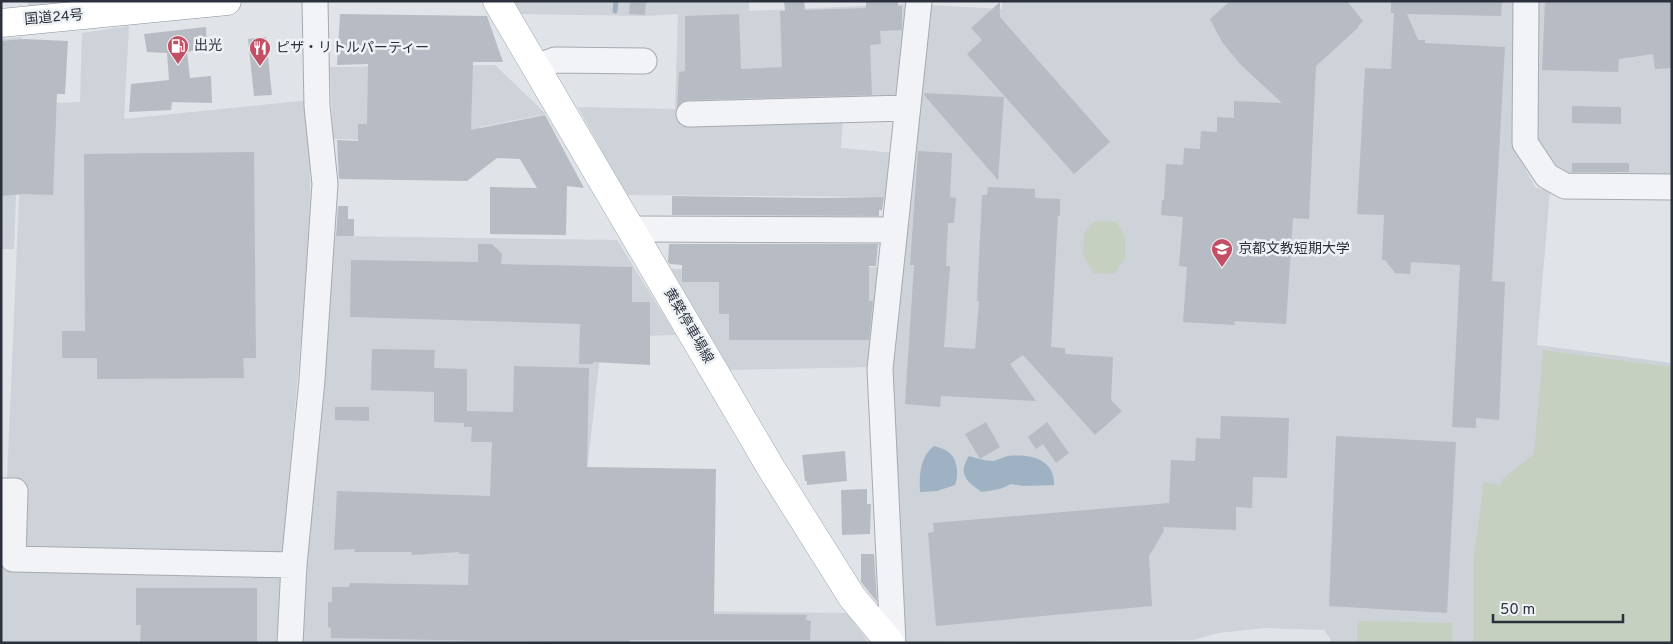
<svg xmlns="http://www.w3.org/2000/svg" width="1673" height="644" font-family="Overpass,'Noto Sans JP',sans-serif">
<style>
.built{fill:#ced2d9}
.green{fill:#c6d0c1}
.water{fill:#9eb2c4}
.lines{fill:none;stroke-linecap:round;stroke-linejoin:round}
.stream{stroke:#9eb2c4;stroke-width:5}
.building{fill:#b7bcc4}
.minor-casing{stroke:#a6aab1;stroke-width:27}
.major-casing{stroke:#a0a8b2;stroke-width:29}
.highway-casing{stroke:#88919d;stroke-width:29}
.minor{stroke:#f2f3f6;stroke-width:25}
.major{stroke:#fff;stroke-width:28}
.highway{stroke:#fff;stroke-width:28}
.labels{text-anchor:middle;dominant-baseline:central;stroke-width:5;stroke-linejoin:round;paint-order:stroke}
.street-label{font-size:14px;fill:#2a313d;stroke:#eff2f5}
.poi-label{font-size:14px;fill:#2a313d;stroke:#eff2f5;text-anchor:start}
</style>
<rect width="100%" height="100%" fill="#e0e3e7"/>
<path class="built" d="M 28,1 L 96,1 L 28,8 Z
M 513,1 L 749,1 L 749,11 L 906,4 L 897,102 L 843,118 L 841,148 L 894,153 L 892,197 L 626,195 L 578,107 L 675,109 L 678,14 L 646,16 L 517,14 L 512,4 Z
M 1002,1 L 1516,1 L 1516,152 L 1536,188 L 1550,191 L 1537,345 L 1672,363 L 1672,643 L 1330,643 L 1330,638 L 1324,630 L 1265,628 L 1218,633 L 1194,640 L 905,642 L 891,373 L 928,5 L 1002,9 Z
M 1537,1 L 1672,1 L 1672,182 L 1562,181 L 1535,145 Z
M 129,26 L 124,119 L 310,100 L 310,198 L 307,268 L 289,478 L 292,511 L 290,548 L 277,560 L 31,555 L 21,544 L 26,483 L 7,481 L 23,104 L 80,102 L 82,33 Z
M 22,37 L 14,249 L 1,249 L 1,39 Z
M 495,65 L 546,114 L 480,127 L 480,142 L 333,139 L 330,67 Z
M 335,236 L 617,240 L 676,335 L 602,337 L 581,526 L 580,610 L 847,613 L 869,643 L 300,643 Z
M 882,267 L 876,367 L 730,370 L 671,269 Z
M 1,500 L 5,501 L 2,569 L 279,571 L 286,580 L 285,643 L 1,643 Z"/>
<path class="green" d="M 1095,221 L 1117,222 L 1125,237 L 1125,258 L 1114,274 L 1093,273 L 1083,255 L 1084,233 Z
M 1543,350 L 1672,367 L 1672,643 L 1473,643 L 1474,555 L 1484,482 L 1501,485 L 1501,480 L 1534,454 Z
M 1357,621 L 1452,623 L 1452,643 L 1357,643 Z"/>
<path class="water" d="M 934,446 C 937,447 942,448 945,450 C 958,456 959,474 955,485 L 937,491 L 920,492 C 919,476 920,456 934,446 Z
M 969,456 C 976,458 985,461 993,461 C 998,460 1003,457 1008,456 C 1029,454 1055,458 1054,485 L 1023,486 L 1011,484 L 1000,489 L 982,492 C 967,482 957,474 969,456 Z"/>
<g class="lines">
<path class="stream" d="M 615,11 L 616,1"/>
</g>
<path class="building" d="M 630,1 L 646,1 L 645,15 L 629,14 Z
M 784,1 L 804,1 L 805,10 L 866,8 L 866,1 L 898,1 L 898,6 L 902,6 L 902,30 L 880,31 L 881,44 L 870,45 L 872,95 L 689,100 L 682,102 L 677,107 L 679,72 L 685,71 L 685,16 L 739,14 L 741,69 L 782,67 L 780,11 L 785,11 Z
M 1230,1 L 1347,1 L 1363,21 L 1358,26 L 1359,27 L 1316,66 L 1309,219 L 1293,218 L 1286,324 L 1235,321 L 1234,325 L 1183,322 L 1187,267 L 1179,266 L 1183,217 L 1161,215 L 1162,200 L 1164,200 L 1166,164 L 1183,165 L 1184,148 L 1200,149 L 1201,131 L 1217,132 L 1217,117 L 1234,118 L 1234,101 L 1282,103 L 1240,64 L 1222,42 L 1210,19 Z
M 1391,1 L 1502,1 L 1501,16 L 1407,14 L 1418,40 L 1425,40 L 1425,43 L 1505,47 L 1492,281 L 1505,282 L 1499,420 L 1476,418 L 1476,428 L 1452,427 L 1460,265 L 1411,262 L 1410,274 L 1395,273 L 1385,260 L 1382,260 L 1384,215 L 1357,214 L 1365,68 L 1391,69 L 1394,13 L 1391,13 Z
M 1545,1 L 1672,1 L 1672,68 L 1655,69 L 1653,54 L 1619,59 L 1618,72 L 1542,70 Z
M 1000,2 L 1000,17 L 1110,142 L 1074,174 L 967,54 L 982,40 L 971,28 Z
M 340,14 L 487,16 L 503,62 L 473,62 L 471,130 L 545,115 L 584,188 L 567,186 L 566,235 L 490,234 L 490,187 L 537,188 L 520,159 L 497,158 L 467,181 L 339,179 L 337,140 L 358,141 L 358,124 L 367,124 L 368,64 L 337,65 Z
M 206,27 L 207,47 L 187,52 L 190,78 L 211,76 L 212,103 L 172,102 L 171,110 L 129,112 L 131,84 L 169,80 L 167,53 L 147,52 L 144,34 Z
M 266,37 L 272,95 L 254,96 L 248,39 Z
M 24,39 L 68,41 L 65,94 L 57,94 L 53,195 L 24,194 L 1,196 L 1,41 Z
M 924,93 L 1004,97 L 998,180 L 924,95 Z
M 1572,106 L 1621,107 L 1621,124 L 1572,123 Z
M 918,151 L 952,153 L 950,197 L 956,198 L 954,223 L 948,223 L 946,266 L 950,266 L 944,347 L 975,349 L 979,301 L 977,301 L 982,195 L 987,195 L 988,187 L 1035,189 L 1035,197 L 1036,198 L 1060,199 L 1060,216 L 1058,215 L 1051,347 L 1065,348 L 1065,354 L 1113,357 L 1111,400 L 1122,411 L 1095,435 L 1023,355 L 1010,364 L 1036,401 L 941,396 L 940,407 L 905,404 L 914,265 L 910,265 Z
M 254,152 L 256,358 L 243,358 L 244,378 L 97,379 L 97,358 L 62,358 L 62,331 L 85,331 L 84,154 Z
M 1572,163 L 1629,163 L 1629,172 L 1572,172 Z
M 672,196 L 823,198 L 884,197 L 882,210 L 879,210 L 879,216 L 672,215 Z
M 338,206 L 348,206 L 348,219 L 354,219 L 354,236 L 336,236 Z
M 478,244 L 492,244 L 502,254 L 501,264 L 632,267 L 632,302 L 650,302 L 650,365 L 593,362 L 593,364 L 579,364 L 580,324 L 350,317 L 351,260 L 478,262 Z
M 669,244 L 878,244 L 876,266 L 869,266 L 869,301 L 873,301 L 869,340 L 729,340 L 729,314 L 719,314 L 719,282 L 682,282 L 682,265 L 670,264 L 668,262 Z
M 372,349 L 435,350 L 434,368 L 467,369 L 467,411 L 513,412 L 514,366 L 589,368 L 587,467 L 716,469 L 714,614 L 807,615 L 806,620 L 811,621 L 810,640 L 630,640 L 630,643 L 616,643 L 331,638 L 331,628 L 328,627 L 328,602 L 332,602 L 332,587 L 349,587 L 350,583 L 468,585 L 469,554 L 459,554 L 459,552 L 411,555 L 412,552 L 354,552 L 355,549 L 334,550 L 337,491 L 490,496 L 492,442 L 471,442 L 472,427 L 464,427 L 464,423 L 434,422 L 434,392 L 371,390 Z
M 335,407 L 369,407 L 369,421 L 335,420 Z
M 1221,416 L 1289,418 L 1287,478 L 1253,477 L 1252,508 L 1236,507 L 1236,530 L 1163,527 L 1164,531 L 1149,556 L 1152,606 L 936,626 L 928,533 L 934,532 L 933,523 L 1169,503 L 1171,460 L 1195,461 L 1196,438 L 1220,439 Z
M 986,422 L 1000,447 L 980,459 L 965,434 Z
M 1047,422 L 1069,453 L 1056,463 L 1043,444 L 1036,449 L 1028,437 Z
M 1336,436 L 1456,442 L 1447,613 L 1329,606 Z
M 845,451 L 847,481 L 807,485 L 807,481 L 805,481 L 802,455 Z
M 867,489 L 867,504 L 871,504 L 870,534 L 842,535 L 841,490 Z
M 861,554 L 874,554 L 877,602 L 861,582 Z
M 136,588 L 257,588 L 257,643 L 140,643 L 141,625 L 136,625 Z"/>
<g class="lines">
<g class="minor-casing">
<path id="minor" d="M 1526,1 L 1525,143 L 1547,176 L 1565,186 L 1672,187
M 536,67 L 555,60 L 644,61
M 689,114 L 906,108
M 631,229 L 894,230
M 1,491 L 15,491 L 13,559 L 294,565
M 290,643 L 294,565 L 312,380 L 325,184 L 317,106 L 315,1
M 893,643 L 880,369 L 919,1"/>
</g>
<g class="major-casing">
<path id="major" d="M 497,1 L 771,468 L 852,597 L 890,643"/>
</g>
<g class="highway-casing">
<path id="highway" d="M 1,23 L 227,1"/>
</g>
<use href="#minor" class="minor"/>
<use href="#major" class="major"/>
<use href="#highway" class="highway"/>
</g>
<defs>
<g id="fuel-pin" transform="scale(1.125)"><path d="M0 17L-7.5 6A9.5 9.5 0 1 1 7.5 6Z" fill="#c24f64" stroke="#eff2f5"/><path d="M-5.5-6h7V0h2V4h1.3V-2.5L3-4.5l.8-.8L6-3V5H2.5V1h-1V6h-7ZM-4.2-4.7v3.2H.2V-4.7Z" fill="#fff"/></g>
<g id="restaurant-pin" transform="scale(1.125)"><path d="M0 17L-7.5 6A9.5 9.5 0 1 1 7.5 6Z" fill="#c24f64" stroke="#eff2f5"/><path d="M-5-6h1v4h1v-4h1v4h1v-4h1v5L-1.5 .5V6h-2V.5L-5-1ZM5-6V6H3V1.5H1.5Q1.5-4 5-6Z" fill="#fff"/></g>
<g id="university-pin" transform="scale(1.125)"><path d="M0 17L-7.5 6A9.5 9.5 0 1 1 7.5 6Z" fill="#c24f64" stroke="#eff2f5"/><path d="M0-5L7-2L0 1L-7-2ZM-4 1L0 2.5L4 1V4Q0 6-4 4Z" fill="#fff"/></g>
</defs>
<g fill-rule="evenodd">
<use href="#fuel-pin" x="178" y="46"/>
<use href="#restaurant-pin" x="260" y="48"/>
<use href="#university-pin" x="1222" y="249"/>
</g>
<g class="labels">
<g class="street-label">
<text transform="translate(54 18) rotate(-5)">国道24号</text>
<text transform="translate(688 326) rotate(60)">黄檗停車場線</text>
</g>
<g class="poi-label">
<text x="194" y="46">出光</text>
<text x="276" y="48">ピザ・リトルパーティー</text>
<text x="1238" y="249">京都文教短期大学</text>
</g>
</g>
<rect width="1673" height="644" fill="none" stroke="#2a313d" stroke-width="5"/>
<path d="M1493 614v8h130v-8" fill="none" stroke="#2a313d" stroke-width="2.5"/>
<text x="1500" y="614" font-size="15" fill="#2a313d" stroke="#eff2f5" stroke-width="4" paint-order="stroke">50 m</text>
</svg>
